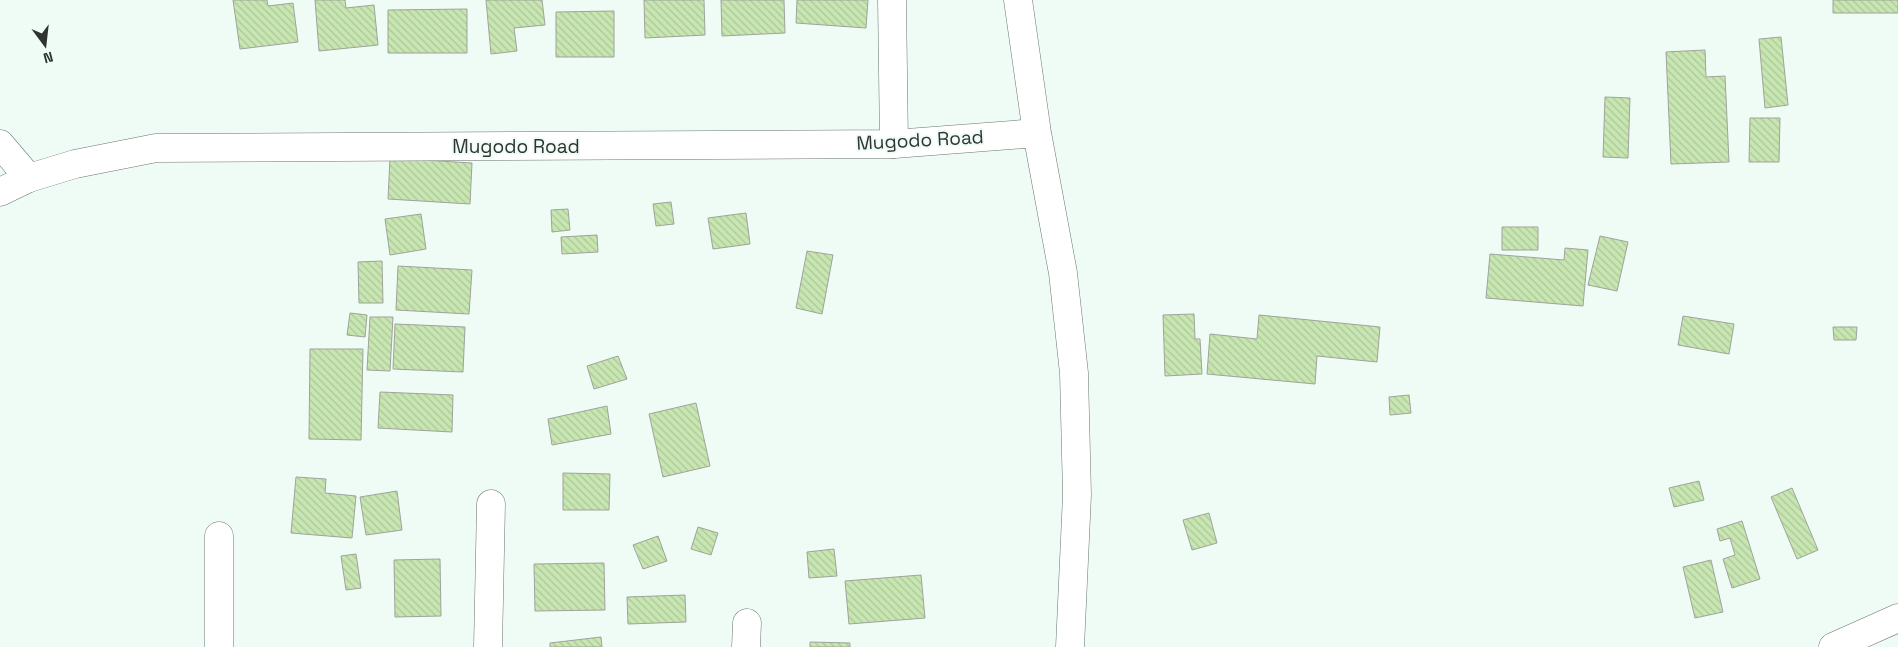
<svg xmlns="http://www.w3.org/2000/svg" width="1898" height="647" font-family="'Space Grotesk',sans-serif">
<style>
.building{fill:url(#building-back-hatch);stroke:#9ea49a}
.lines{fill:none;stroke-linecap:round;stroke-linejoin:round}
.minor-casing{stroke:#6a7670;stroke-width:29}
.tertiary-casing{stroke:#6a7670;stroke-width:29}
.minor{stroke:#fff;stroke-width:28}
.tertiary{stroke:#fff;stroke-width:28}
.labels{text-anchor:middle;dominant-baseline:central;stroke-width:4;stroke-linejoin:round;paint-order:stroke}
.street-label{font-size:19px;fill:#2f3432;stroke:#eefcf5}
</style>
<defs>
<pattern id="building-back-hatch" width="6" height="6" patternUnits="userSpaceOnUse" patternTransform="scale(1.25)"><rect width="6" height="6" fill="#c8e6b1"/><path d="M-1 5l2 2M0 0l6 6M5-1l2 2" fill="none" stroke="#acc699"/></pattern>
</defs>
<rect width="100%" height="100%" fill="#eefcf5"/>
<path class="building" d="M 233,0 L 267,0 L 268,6 L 293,3 L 298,42 L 240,49 Z
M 315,0 L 345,0 L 346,8 L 374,5 L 378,45 L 319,51 Z
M 486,0 L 542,0 L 545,25 L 514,28 L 517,51 L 491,54 Z
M 644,0 L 704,0 L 705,35 L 645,38 Z
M 721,0 L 784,0 L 785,33 L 722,36 Z
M 797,0 L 868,0 L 866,28 L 796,23 Z
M 1833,0 L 1898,0 L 1898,13 L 1833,13 Z
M 467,9 L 467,53 L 388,53 L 388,10 Z
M 614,11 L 614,57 L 556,57 L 556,12 Z
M 1781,37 L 1788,105 L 1765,108 L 1759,39 Z
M 1705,50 L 1706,77 L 1725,76 L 1729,162 L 1671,164 L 1666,52 Z
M 1605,97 L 1630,98 L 1628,158 L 1603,157 Z
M 1750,118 L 1780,118 L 1779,162 L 1749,162 Z
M 390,158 L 472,163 L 470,204 L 388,199 Z
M 671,202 L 674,224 L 656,226 L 653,204 Z
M 568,209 L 570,230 L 552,232 L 551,210 Z
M 746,213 L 750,244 L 713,249 L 708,218 Z
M 421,214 L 426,249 L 390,255 L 385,219 Z
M 1502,227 L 1538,227 L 1538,250 L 1502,250 Z
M 597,235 L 598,252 L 562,254 L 561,237 Z
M 1600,236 L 1628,242 L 1617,291 L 1588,285 Z
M 1565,248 L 1588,250 L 1583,306 L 1486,298 L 1490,254 L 1564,260 Z
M 807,251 L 833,255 L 822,314 L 796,308 Z
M 382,261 L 383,303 L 359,303 L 358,262 Z
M 398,266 L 472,270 L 469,314 L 396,310 Z
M 350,313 L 367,315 L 365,337 L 347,335 Z
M 1194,314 L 1195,339 L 1200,339 L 1202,374 L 1165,376 L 1163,315 Z
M 1259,315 L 1380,327 L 1377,362 L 1317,356 L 1315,384 L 1207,374 L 1210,334 L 1257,339 Z
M 1683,316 L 1734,324 L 1729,354 L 1678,345 Z
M 370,317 L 393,317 L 390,371 L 367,370 Z
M 395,324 L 465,327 L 463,372 L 393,369 Z
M 1833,327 L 1857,327 L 1856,340 L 1834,340 Z
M 310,349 L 363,349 L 361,440 L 309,439 Z
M 618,356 L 627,379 L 594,389 L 587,366 Z
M 380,392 L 453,395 L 452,432 L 378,428 Z
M 1409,395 L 1411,413 L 1390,415 L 1389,397 Z
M 696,403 L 710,466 L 663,477 L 649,414 Z
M 607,406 L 611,434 L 552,445 L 548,419 Z
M 563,473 L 610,474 L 609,510 L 563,510 Z
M 296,477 L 326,479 L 325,493 L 356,496 L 352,538 L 291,533 Z
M 1699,481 L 1704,500 L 1674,507 L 1669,488 Z
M 1792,488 L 1818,550 L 1797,559 L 1771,497 Z
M 397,491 L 402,530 L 366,535 L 360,497 Z
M 1209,513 L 1217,543 L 1192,550 L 1183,520 Z
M 1742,521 L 1760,579 L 1732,588 L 1723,559 L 1735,555 L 1730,538 L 1720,541 L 1717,529 Z
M 698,527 L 718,533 L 711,555 L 691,549 Z
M 658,536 L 667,561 L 643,569 L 633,545 Z
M 834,549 L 837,576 L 809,578 L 807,552 Z
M 356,554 L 361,588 L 346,590 L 341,556 Z
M 440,559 L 441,616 L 395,617 L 394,560 Z
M 1711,560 L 1723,612 L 1695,618 L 1683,567 Z
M 604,563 L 605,610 L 535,611 L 534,564 Z
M 921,575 L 925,618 L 849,624 L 845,581 Z
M 685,595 L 686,622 L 628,624 L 627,597 Z
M 601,637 L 602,647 L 550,647 L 550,643 Z
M 810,642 L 850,643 L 850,647 L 810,647 Z"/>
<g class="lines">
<g class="minor-casing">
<path id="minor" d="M 892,0 L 894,144
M 0,144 L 29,178
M 219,647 L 219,536
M 488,647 L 491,504
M 746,647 L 747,623
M 1833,647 L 1898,618"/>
</g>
<g class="tertiary-casing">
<path id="tertiary" d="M 1018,0 L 1037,133 L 1063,273 L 1074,373 L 1077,495 L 1070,647
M 0,192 L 29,178 L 75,164 L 156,148 L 894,144 L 1037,133"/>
</g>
<use href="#minor" class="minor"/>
<use href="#tertiary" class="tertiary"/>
</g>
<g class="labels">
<g class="street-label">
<text transform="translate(920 140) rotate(-3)">Mugodo Road</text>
<text x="516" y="146">Mugodo Road</text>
</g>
</g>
<g transform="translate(45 45) rotate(165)" stroke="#eefcf5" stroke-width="4" paint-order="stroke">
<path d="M0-4L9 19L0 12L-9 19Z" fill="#2f3432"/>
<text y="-8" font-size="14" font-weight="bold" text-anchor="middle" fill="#2f3432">N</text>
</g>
</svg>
